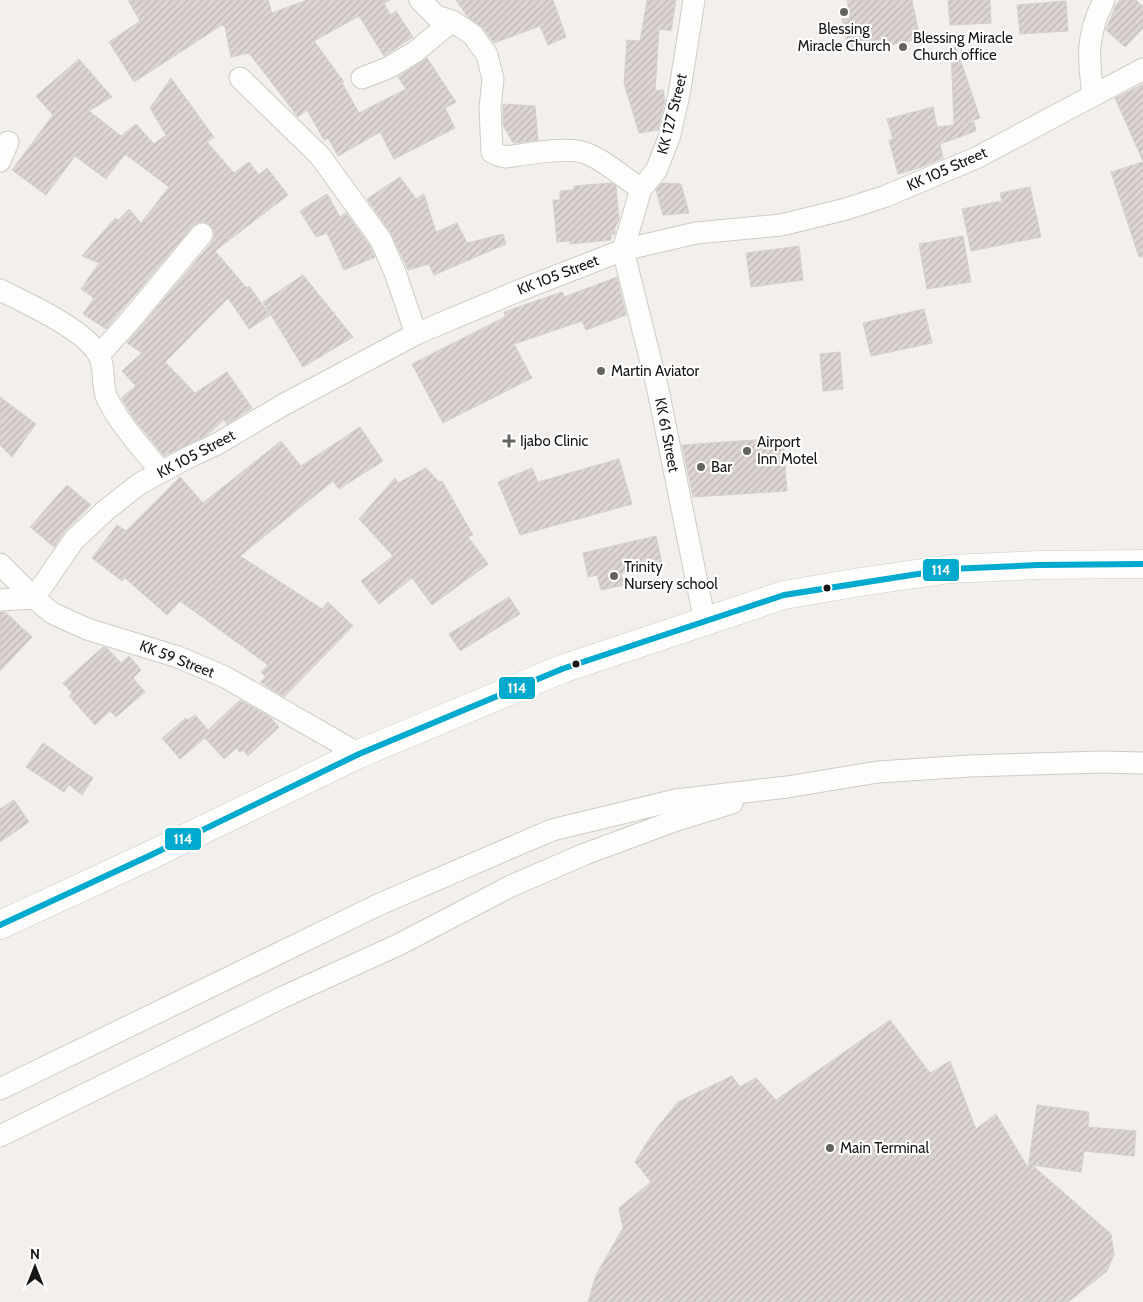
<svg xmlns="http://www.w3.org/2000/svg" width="1143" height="1302" font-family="Cabin,sans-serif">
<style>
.building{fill:url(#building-hatch);stroke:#d3d1cf}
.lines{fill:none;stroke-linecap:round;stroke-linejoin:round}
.minor-casing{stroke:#ceccc9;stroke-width:23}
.secondary-casing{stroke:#ceccc9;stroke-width:29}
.minor{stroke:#fdfdfc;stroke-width:21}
.secondary{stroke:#fdfdfc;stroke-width:28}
.bus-1-casing{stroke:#fff;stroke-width:10}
.bus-1{stroke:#00a9ce;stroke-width:6}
.poi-dot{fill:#656360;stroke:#fff;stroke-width:2}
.bus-dot{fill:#191715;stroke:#fff;stroke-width:2}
.labels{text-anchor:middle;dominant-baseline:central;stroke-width:4.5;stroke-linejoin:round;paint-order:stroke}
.poi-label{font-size:15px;fill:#191715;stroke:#fff;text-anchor:start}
.street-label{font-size:15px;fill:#191715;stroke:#fff}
.line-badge{stroke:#fff;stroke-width:2}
.badge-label{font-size:14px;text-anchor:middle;font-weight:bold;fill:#fff}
</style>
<defs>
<pattern id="building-hatch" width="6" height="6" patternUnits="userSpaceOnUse" patternTransform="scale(1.25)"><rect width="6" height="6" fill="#ddd5d1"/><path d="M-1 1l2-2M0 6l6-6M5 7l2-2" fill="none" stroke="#bdb6b3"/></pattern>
</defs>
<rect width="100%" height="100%" fill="#f2efec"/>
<path class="building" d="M 128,0 L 268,0 L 272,13 L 307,0 L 390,0 L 384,3 L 390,15 L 396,11 L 413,37 L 384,56 L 359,16 L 314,41 L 344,82 L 342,83 L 359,113 L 406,89 L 398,77 L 427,58 L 456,102 L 445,108 L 455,128 L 394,159 L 380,132 L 338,156 L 328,138 L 324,140 L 307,110 L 298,117 L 249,53 L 231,57 L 225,27 L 222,25 L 134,82 L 109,42 L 140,21 Z
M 456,0 L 553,0 L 566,37 L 548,45 L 540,26 L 494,43 L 483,28 L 467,16 Z
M 647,0 L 676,0 L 671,31 L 659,29 L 655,91 L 663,90 L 665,101 L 658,130 L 639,133 L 624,83 L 627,40 L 640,41 Z
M 847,0 L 912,0 L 920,39 L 849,53 L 842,19 L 850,18 Z
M 948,0 L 990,0 L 991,23 L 950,25 Z
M 1120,0 L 1136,0 L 1143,7 L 1143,28 L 1125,47 L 1106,30 L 1116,5 Z
M 1066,1 L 1068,31 L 1020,34 L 1017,5 Z
M 956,47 L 980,118 L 962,124 L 974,122 L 976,131 L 940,144 L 943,158 L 919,168 L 898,174 L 889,140 L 893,139 L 887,119 L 933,107 L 937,127 L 954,125 L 951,48 Z
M 79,59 L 112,97 L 89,111 L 121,136 L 136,124 L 154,144 L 166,135 L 150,108 L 171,78 L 214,137 L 207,142 L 234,173 L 249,162 L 259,175 L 267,168 L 288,195 L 215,251 L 247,288 L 249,286 L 270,315 L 249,329 L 228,298 L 165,362 L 195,393 L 227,372 L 252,408 L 227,424 L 224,420 L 207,435 L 164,456 L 135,420 L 121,398 L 136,386 L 122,371 L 142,353 L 127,343 L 212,242 L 214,237 L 214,230 L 210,225 L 205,222 L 198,222 L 193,226 L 106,329 L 83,314 L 94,298 L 81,289 L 99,263 L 82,256 L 115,218 L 118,220 L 129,209 L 141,223 L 169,187 L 125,154 L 106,179 L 75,156 L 46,195 L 12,170 L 53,115 L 36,96 Z
M 1143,84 L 1143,161 L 1115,98 Z
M 503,104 L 535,106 L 538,140 L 513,143 L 503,125 Z
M 1143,162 L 1143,256 L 1139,257 L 1111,172 Z
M 400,177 L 416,199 L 424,194 L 436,232 L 457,223 L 467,243 L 503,234 L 506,244 L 434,275 L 429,264 L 408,270 L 391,233 L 367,199 Z
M 612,183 L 616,186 L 619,220 L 615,227 L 615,234 L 611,234 L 611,240 L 570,244 L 570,241 L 557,242 L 553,200 L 560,200 L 560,191 L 574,190 L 574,186 Z
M 662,183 L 681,184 L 689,213 L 663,215 L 656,190 Z
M 1030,187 L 1041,237 L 971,251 L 962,209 L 1002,201 L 1000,193 Z
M 327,194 L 340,217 L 346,213 L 370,246 L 375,257 L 344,270 L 327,233 L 316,237 L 300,211 Z
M 963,236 L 971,282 L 927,289 L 919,244 Z
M 799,246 L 803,280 L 751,287 L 746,253 Z
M 303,275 L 353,337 L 303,367 L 263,302 Z
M 617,277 L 626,315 L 586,330 L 582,321 L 514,344 L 532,378 L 443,423 L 412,364 L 505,317 L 504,312 L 562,292 L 564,297 Z
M 924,309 L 932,343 L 871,356 L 863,323 Z
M 840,352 L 843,389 L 823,391 L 820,354 Z
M 0,397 L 36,424 L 12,457 L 0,445 Z
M 360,427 L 383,461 L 339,489 L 333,481 L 240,556 L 322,609 L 328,602 L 353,626 L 284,697 L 260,682 L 266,677 L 261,672 L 268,665 L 180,601 L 167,615 L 125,578 L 122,581 L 92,558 L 117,525 L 126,531 L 180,477 L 203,503 L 281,441 L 301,466 Z
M 783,438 L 787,491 L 693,497 L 682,445 Z
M 619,459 L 632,504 L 520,535 L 498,482 L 532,468 L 538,482 Z
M 426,468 L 439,482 L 442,481 L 473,535 L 468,537 L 488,564 L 432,605 L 412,578 L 379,604 L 361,581 L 393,556 L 359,519 L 395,478 L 398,483 Z
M 67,485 L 91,505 L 65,531 L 54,547 L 30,527 Z
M 656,536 L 662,564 L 621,573 L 624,585 L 601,590 L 597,575 L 588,577 L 583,553 Z
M 509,597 L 520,614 L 460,651 L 449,634 Z
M 0,612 L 5,612 L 32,637 L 0,671 Z
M 103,647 L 107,648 L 121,663 L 129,656 L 141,670 L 133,678 L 145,692 L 116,717 L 110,711 L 95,725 L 69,696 L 72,693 L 63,683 Z
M 240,700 L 270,717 L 279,727 L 248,756 L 243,750 L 240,752 L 236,748 L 224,759 L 205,738 L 180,759 L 162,738 L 186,718 L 188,720 L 195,715 L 208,730 Z
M 43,743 L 93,778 L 82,795 L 69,785 L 64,792 L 26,767 Z
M 14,800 L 29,822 L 0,842 L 0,809 Z
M 890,1020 L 930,1073 L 950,1061 L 976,1129 L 996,1114 L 1028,1168 L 1037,1105 L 1089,1112 L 1088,1127 L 1136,1131 L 1134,1156 L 1084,1151 L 1081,1172 L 1032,1165 L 1111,1234 L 1114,1254 L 1107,1271 L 1068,1302 L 588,1302 L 596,1275 L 623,1228 L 619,1208 L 651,1182 L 635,1162 L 653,1133 L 678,1102 L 732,1076 L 740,1087 L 756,1078 L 776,1100 Z"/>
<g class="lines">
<g class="minor-casing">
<path id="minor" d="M 420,0 L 436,16 L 452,21 L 473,35 L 487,55 L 493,79 L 490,108 L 492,152 L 498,155 L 506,157 C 526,154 564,147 582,152 C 601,157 624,178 641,189
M 694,0 L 679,95 L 669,138 L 656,171 L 641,189 L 623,250 L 658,390 L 705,622
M 240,78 L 320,156 L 381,240 L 396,275 L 416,334
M 362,78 L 388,68 L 415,52 L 452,21
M 1093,95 C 1088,57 1086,36 1104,0
M 0,161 L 8,142
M 0,290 C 26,303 84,329 98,354 C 106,366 101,385 107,398 C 120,425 143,449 161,472
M 99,355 L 128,323 L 202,234
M 0,564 L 34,598 L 52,613 L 87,629 L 178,657 L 225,677 L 359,754
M 0,600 L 34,598 L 74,540 L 106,510 L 139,484 L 189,457 L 217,444 L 283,405 L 416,334 L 518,291 L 623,250 L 696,233 L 781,225 L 846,209 L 886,196 L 978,157 L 1143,69
M 0,1089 L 380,904 L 552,830 L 676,800 L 787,787 L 878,772 L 970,766 L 1101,762 L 1143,763
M 0,1136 L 281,998 L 398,945 L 511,886 L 585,854 L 677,820 L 732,803"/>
</g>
<g class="secondary-casing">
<path id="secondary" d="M 0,925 L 151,855 L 359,754 L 562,669 L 784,595 L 860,582 L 950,569 L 1038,565 L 1143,564"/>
</g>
<use href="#minor" class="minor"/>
<use href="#secondary" class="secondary"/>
<g class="bus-1-casing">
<path id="bus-1" d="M 0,925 L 151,855 L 359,754 L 562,669 L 784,595 L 950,569 L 1038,565 L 1143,564"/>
</g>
<use href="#bus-1" class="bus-1"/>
</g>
<g class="poi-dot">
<circle cx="844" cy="12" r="5"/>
<circle cx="903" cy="47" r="5"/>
<circle cx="601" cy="371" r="5"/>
<path d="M506.5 433.5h5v5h5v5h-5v5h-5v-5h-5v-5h5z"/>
<circle cx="747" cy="451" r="5"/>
<circle cx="701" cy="467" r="5"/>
<circle cx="614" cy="576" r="5"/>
<circle cx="830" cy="1148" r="5"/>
</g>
<g class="bus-dot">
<circle cx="827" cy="588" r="4.5"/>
<circle cx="576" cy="664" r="4.5"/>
</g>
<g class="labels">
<g class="poi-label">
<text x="844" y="29" text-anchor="middle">Blessing<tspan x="844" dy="17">Miracle Church</tspan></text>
<text x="913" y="38">Blessing Miracle<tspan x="913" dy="17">Church office</tspan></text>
<text x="611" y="371">Martin Aviator</text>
<text x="520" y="441">Ijabo Clinic</text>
<text x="757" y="442">Airport<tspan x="757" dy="17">Inn Motel</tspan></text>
<text x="711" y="467">Bar</text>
<text x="624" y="567">Trinity<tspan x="624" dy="17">Nursery school</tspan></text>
<text x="840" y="1148">Main Terminal</text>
</g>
<g class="street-label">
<text transform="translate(672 114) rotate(-76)">KK 127 Street</text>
<text transform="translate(947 169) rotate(-24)">KK 105 Street</text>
<text transform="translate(558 275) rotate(-21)">KK 105 Street</text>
<text transform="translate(667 435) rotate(79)">KK 61 Street</text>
<text transform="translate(196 454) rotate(-28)">KK 105 Street</text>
<text transform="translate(177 659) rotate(21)">KK 59 Street</text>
</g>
</g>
<g class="line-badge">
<rect x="922" y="558" width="38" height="24" rx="5" fill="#00a9ce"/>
<rect x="498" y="676" width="38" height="24" rx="5" fill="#00a9ce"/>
<rect x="164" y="827" width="38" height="24" rx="5" fill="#00a9ce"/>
</g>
<g class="badge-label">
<text x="941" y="575">114</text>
<text x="517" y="693">114</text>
<text x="183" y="844">114</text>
</g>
<g transform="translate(35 1267)" stroke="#ffffff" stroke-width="4" paint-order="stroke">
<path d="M0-4L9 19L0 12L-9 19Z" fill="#191715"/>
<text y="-8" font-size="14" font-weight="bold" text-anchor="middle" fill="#191715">N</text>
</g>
</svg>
